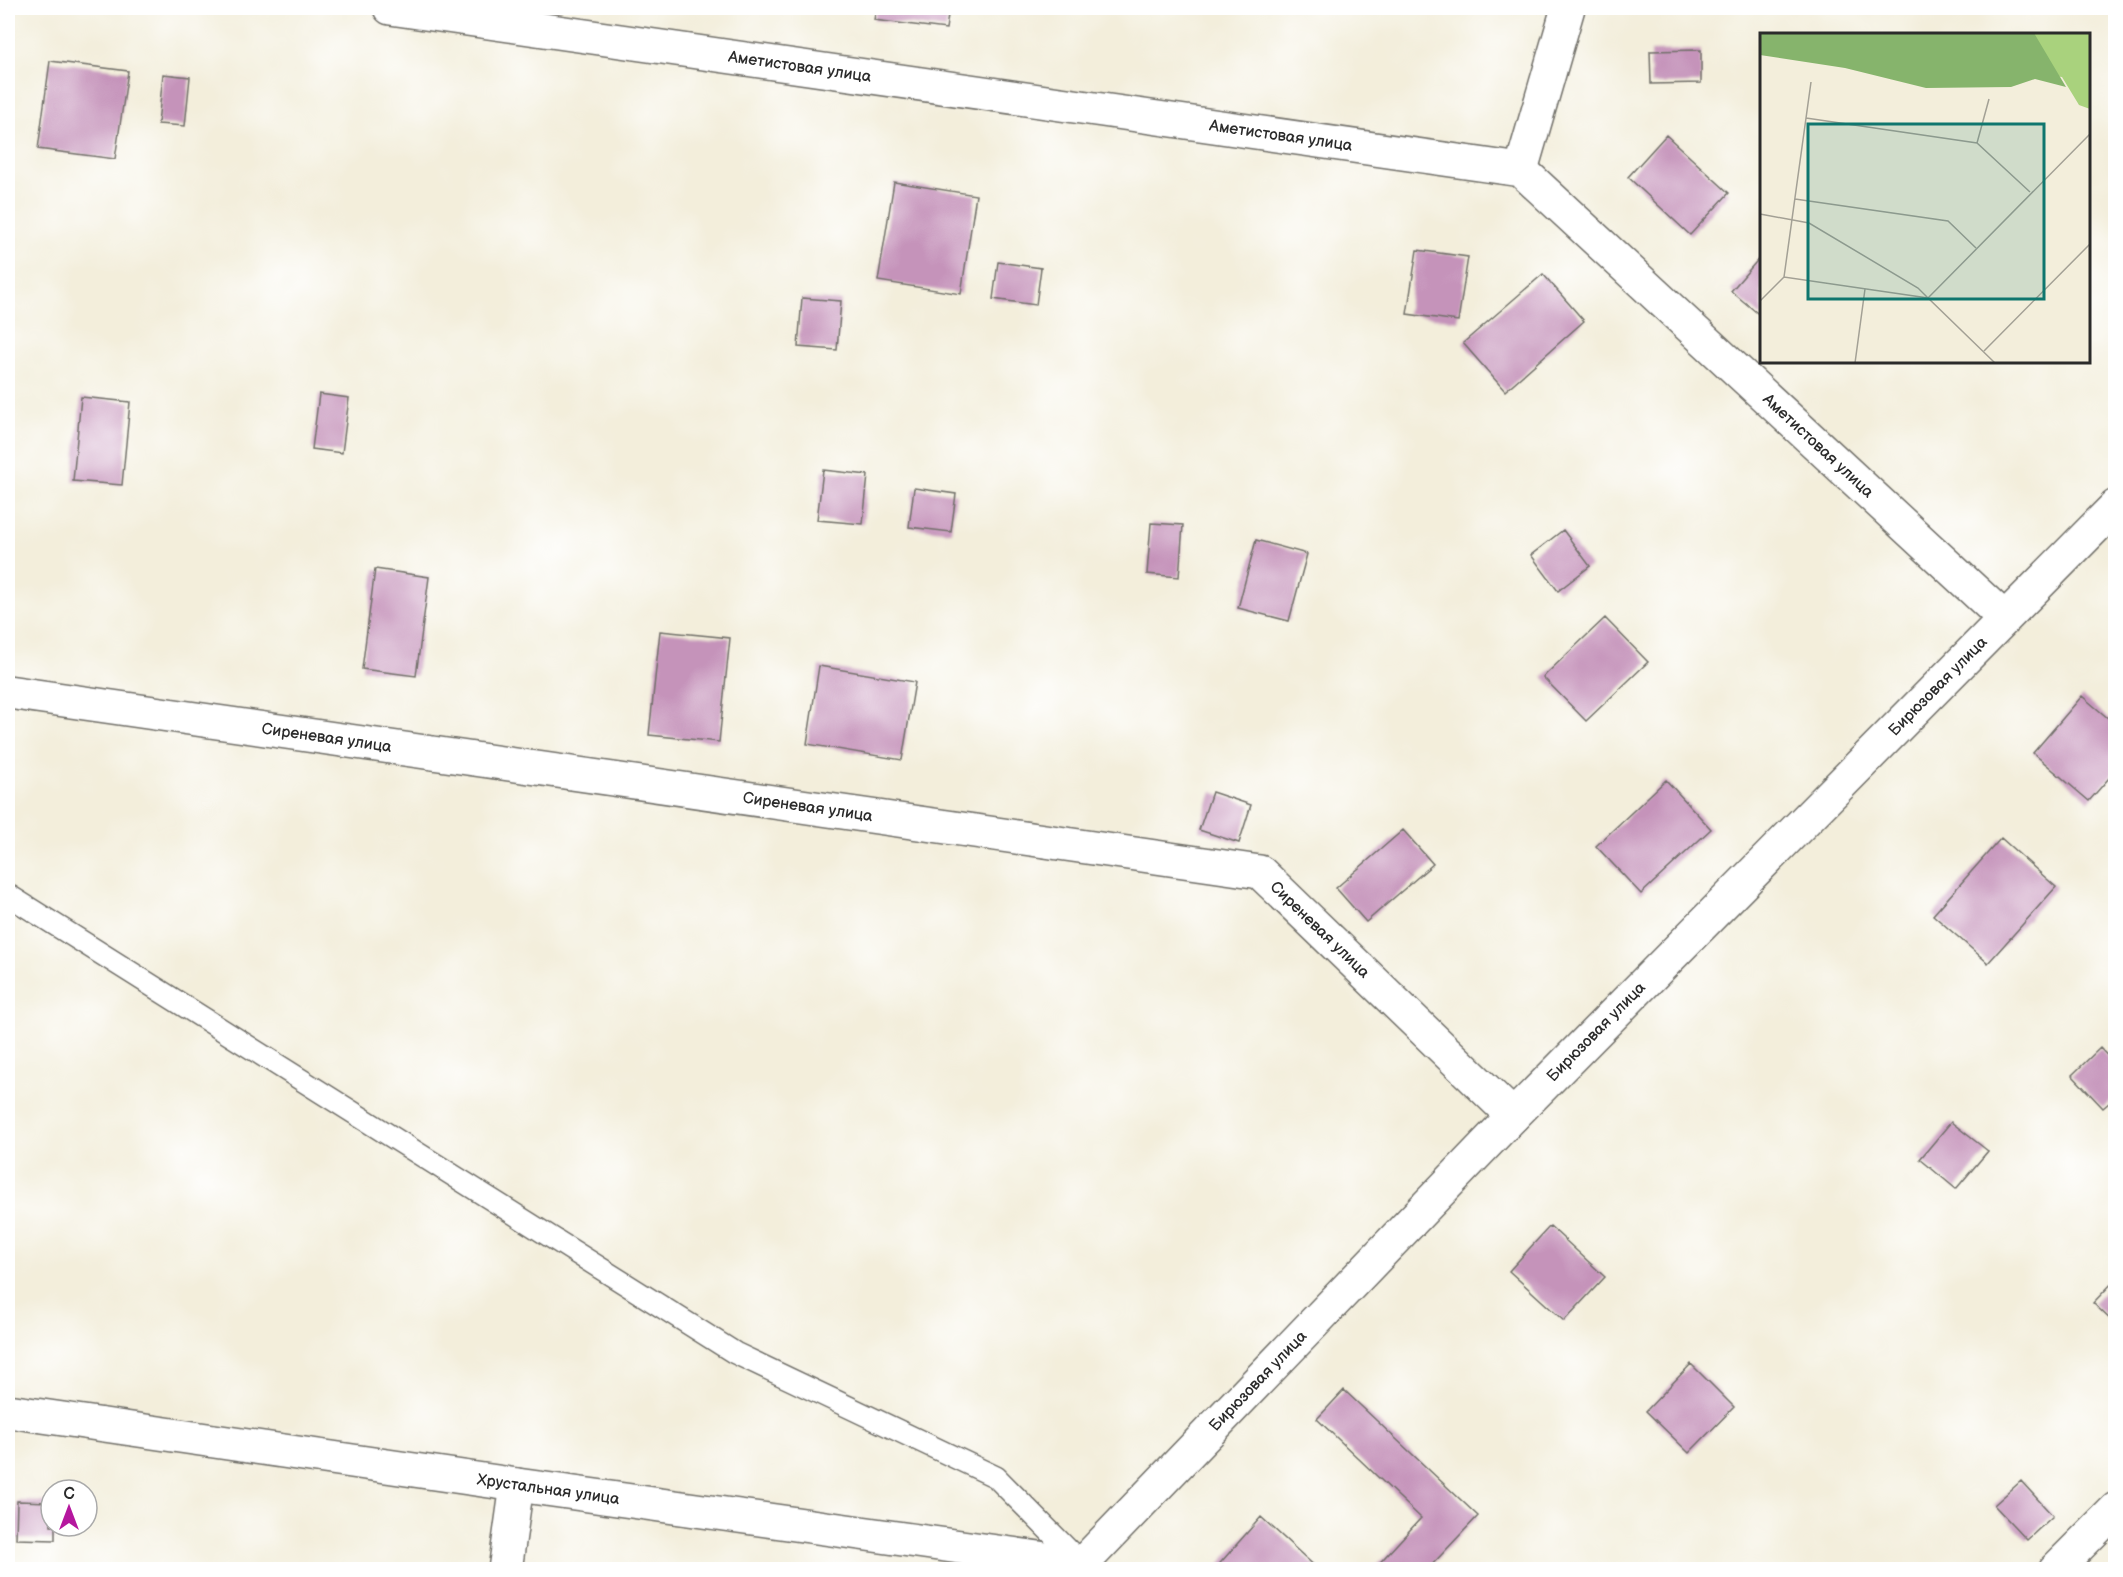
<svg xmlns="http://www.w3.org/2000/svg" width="2123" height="1577" font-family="'Balsamiq Sans',sans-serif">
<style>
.building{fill:#c593ba}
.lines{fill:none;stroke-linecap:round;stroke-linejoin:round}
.service-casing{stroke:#716f69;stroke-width:24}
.minor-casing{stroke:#716f69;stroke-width:36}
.service{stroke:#fff;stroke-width:21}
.minor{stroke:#fff;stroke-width:33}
.labels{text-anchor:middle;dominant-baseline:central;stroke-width:4.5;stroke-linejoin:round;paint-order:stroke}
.street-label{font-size:16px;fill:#2b2b2b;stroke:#fff}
.inset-road{fill:none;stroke:#a3a095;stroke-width:1.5}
.view{fill:#0f766e;fill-opacity:0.15;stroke:#0f766e;stroke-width:3}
.inset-edge{fill:none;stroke:#2b2b2b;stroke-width:3}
</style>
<rect width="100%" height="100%" fill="#fff"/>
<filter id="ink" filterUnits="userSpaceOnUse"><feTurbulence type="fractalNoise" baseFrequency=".0167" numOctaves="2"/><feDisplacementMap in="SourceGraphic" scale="12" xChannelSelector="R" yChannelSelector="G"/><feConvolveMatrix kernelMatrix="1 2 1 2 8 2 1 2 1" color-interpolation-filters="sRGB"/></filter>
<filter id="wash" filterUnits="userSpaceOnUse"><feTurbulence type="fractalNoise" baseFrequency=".008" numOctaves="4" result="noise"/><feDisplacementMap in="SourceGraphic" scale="24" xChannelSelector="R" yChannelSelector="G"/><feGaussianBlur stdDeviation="1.35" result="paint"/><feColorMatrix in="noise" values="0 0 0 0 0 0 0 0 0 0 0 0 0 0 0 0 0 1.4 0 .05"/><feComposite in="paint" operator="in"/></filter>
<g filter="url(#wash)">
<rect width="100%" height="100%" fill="#f3eedb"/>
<g id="blocks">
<path class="building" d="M 876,8 L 949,8 L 946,29 L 874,20 Z
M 1701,50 L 1701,83 L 1651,84 L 1650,51 Z
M 50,61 L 128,71 L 115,159 L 38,149 Z
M 163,74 L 190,77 L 185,126 L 158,124 Z
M 1666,135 L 1729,193 L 1690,235 L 1628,177 Z
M 894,182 L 976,195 L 961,294 L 878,281 Z
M 1417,250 L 1468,257 L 1458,321 L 1407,314 Z
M 1762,255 L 1762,317 L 1731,291 Z
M 998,262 L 1041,268 L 1036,305 L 993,299 Z
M 1543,274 L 1584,321 L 1505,391 L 1463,343 Z
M 802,298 L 841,301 L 837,350 L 798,347 Z
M 319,394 L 349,398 L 342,453 L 312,449 Z
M 81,397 L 130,402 L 122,485 L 73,481 Z
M 823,470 L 868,475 L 863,524 L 817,520 Z
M 914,488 L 956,494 L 951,532 L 909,527 Z
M 1151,523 L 1183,525 L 1179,577 L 1147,574 Z
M 1563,530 L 1590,566 L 1558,591 L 1531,555 Z
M 1256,540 L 1307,554 L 1289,621 L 1238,608 Z
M 375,569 L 429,577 L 416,676 L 362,669 Z
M 1605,618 L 1648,662 L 1586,721 L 1543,677 Z
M 660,631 L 730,638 L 719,742 L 649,735 Z
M 819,666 L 915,682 L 902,760 L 807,744 Z
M 2082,696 L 2116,725 L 2116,770 L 2089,801 L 2033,753 Z
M 1666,780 L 1711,829 L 1641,894 L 1596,846 Z
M 1212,792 L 1251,805 L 1239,843 L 1199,830 Z
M 1403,830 L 1433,864 L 1366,922 L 1336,888 Z
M 2001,838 L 2056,887 L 1988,963 L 1933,915 Z
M 2100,1048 L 2116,1065 L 2116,1097 L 2103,1108 L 2072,1075 Z
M 1951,1122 L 1988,1151 L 1956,1189 L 1920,1159 Z
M 1550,1226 L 1605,1277 L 1564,1321 L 1509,1271 Z
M 2116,1279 L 2116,1325 L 2093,1303 Z
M 1691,1364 L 1734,1407 L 1689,1453 L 1646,1411 Z
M 1344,1390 L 1478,1516 L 1427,1570 L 1373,1570 L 1421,1518 L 1317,1419 Z
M 2021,1481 L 2053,1516 L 2027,1540 L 1994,1505 Z
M 17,1501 L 51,1502 L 51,1526 L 55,1526 L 55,1540 L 16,1539 Z
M 1261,1517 L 1319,1570 L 1214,1570 Z"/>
</g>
</g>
<g filter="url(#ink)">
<use href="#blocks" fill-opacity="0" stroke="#716f69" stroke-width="1.5"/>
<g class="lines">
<g class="service-casing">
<path id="service" d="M 8,895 L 735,1353 L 996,1477 L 1082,1564"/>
</g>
<g class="minor-casing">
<g id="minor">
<path id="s1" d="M 390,8 L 1521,170 L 2004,618"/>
<path d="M 1521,170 L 1568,8"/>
<path id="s2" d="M 8,692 L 1260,872 L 1513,1116"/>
<path id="s3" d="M 8,1411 L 517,1485 L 1082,1564 L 1087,1570"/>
<path id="s4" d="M 1082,1564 L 1513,1116 L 2116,506"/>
<path d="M 505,1570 L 517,1485"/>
<path d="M 2055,1570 L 2116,1509"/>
</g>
</g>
<use href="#service" class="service"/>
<use href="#minor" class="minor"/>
</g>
</g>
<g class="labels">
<g class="street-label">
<text stroke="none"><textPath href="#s1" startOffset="414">Аметистовая улица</textPath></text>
<text stroke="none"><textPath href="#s1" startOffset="900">Аметистовая улица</textPath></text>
<text stroke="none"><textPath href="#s1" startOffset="1548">Аметистовая улица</textPath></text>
<text stroke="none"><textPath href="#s4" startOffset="1226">Бирюзовая улица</textPath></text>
<text stroke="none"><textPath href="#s2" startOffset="322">Сиреневая улица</textPath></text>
<text stroke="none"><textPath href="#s2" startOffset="808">Сиреневая улица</textPath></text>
<text stroke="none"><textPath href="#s2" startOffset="1348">Сиреневая улица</textPath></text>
<text stroke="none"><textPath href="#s4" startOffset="740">Бирюзовая улица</textPath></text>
<text stroke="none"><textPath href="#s4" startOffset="254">Бирюзовая улица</textPath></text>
<text stroke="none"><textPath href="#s3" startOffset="546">Хрустальная улица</textPath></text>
</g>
</g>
<g transform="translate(1760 33)">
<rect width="330" height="330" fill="#f3eedb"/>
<path d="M 0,0 L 330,0 L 330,76 L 319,72 L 302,44 L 0,5 Z" fill="#a9d27d"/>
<path d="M 0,0 L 274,0 L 306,54 L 275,46 L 251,54 L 166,55 L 85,35 L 0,22 Z" fill="#86b46c"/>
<path class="inset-road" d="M 46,85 L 217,110 L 270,159M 217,110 L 229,66M 35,166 L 188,188 L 216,215M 0,181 L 49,190 L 158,255 L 168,265 L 330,101M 24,244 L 51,49M 0,268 L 24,244 L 168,265 L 235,330M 224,318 L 330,211M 42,330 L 64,330M 95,330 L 105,256"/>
<path class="view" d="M 48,91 L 284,91 L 284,266 L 48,266 Z"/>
<rect width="330" height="330" class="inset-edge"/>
</g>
<rect width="2123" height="1577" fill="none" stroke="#fff" stroke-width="30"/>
<g transform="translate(69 1508)"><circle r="28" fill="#ffffff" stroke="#aaaaaa" stroke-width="1.5"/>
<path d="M0-4.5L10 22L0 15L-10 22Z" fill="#b5179e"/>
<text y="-9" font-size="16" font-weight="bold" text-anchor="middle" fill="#2b2b2b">С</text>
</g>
</svg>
